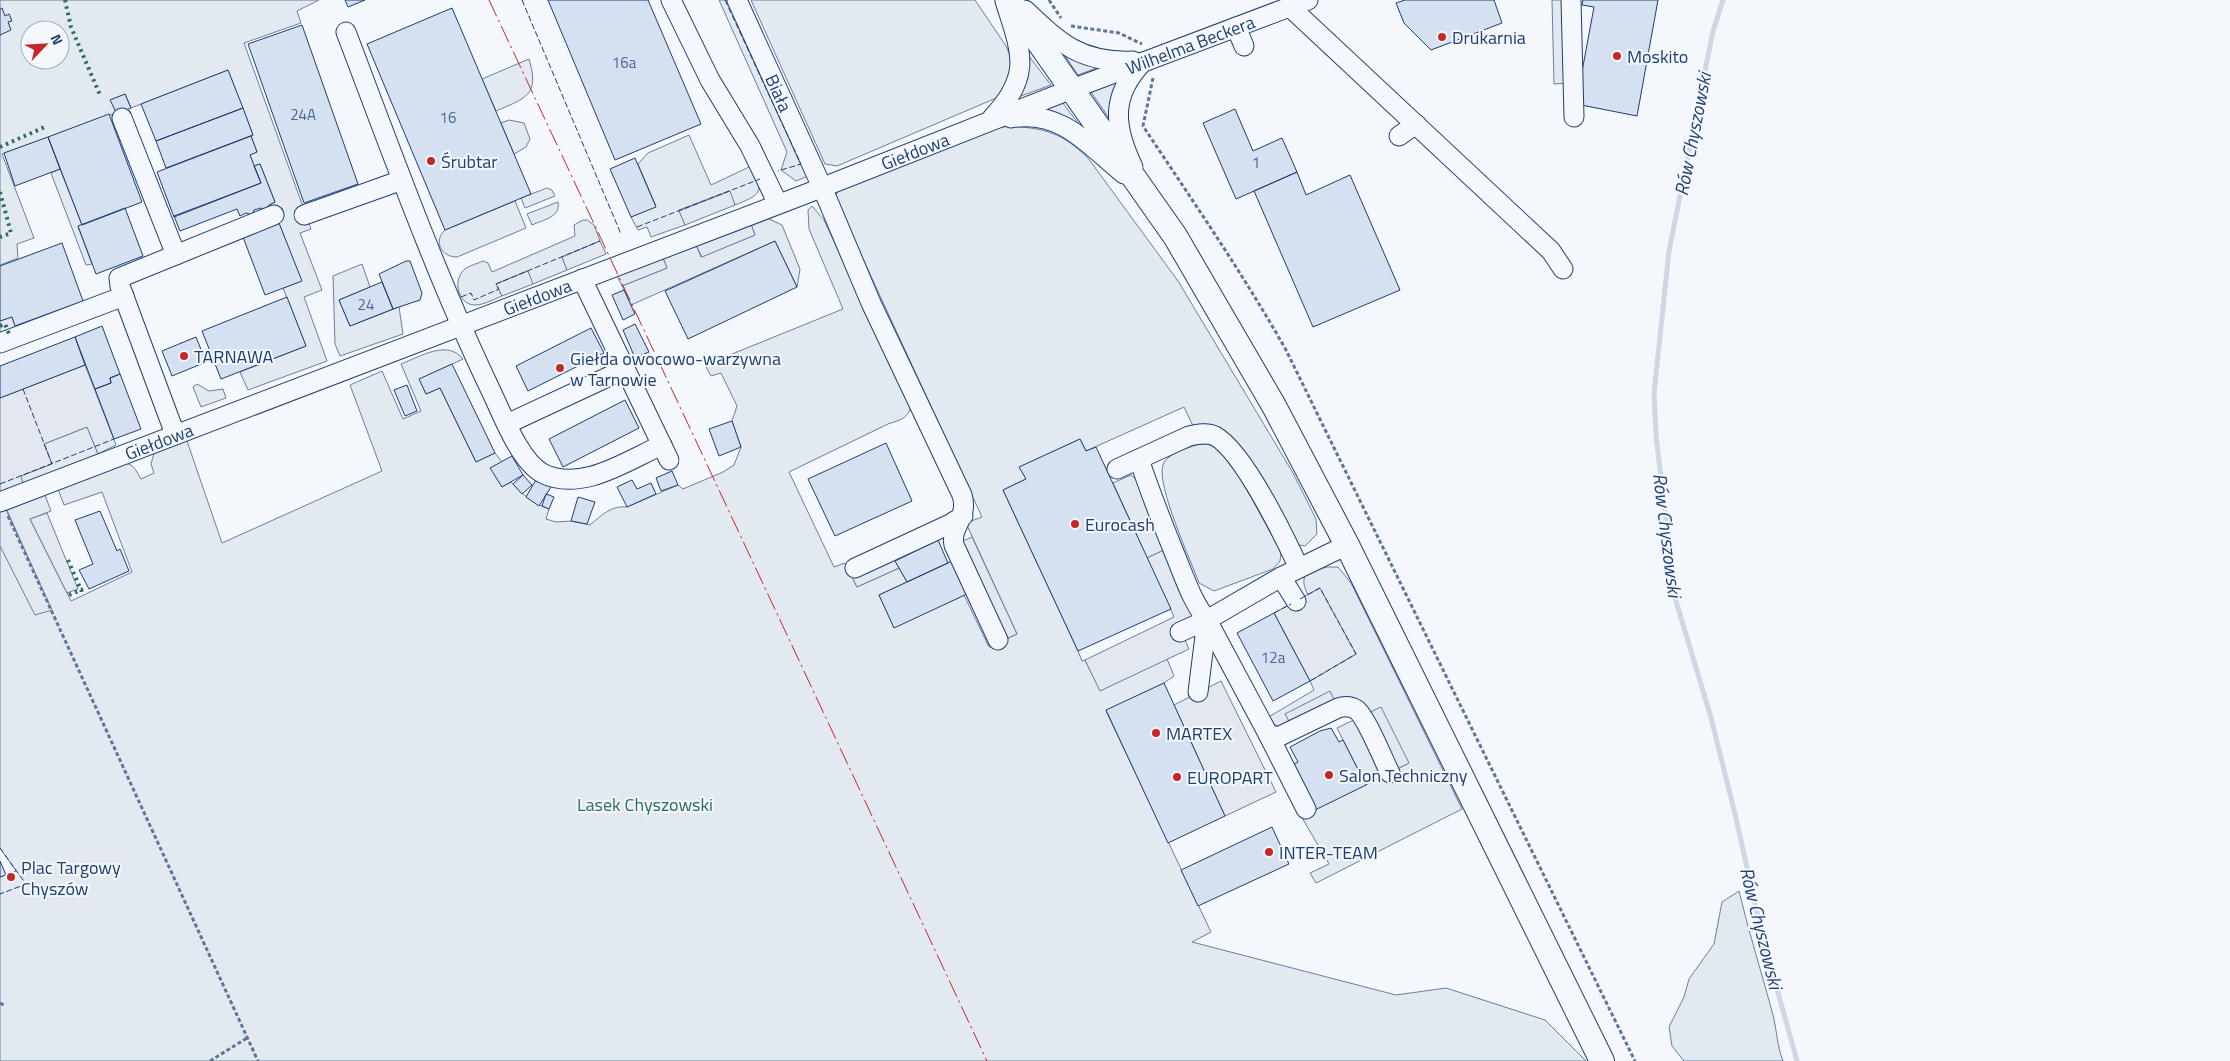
<svg xmlns="http://www.w3.org/2000/svg" width="2230" height="1061" font-family="'Titillium Web',sans-serif">
<style>
.green{fill:#e3e9f0;stroke:#687fa3;fill-rule:evenodd}
.parking{fill:#e3e8f0;stroke:#687fa3}
.lines{fill:none;stroke-linecap:round;stroke-linejoin:round}
.stream{stroke:#cfd7e4;stroke-width:5}
.building{fill:#d5e0f0;stroke:#1d3f73}
.minor-casing{stroke:#1d3f73;stroke-width:21}
.major-casing{stroke:#1d3f73;stroke-width:26}
.path{stroke:#5e769c;stroke-width:3;stroke-dasharray:4 2.5;stroke-linecap:butt}
.minor{stroke:#f4f7fb;stroke-width:19}
.major{stroke:#f4f7fb;stroke-width:24}
.hedge{stroke:#2c6c60;stroke-width:4;stroke-dasharray:2.5 4;stroke-linecap:butt}
.fence{stroke:#1d3f73;stroke-width:1;stroke-dasharray:6 2.5;stroke-linecap:butt}
.power{stroke:#c62828;stroke-width:1;stroke-dasharray:18 4 2.5 4;stroke-linecap:butt}
.poi-dot{fill:#c62828;stroke:#f4f7fb;stroke-width:2}
.labels{text-anchor:middle;dominant-baseline:central;stroke-width:4;stroke-linejoin:round;paint-order:stroke}
.number-label{font-size:15px;fill:#4b6792}
.poi-label{font-size:18px;fill:#1d3f73;stroke:#f4f7fb;text-anchor:start}
.street-label{font-size:18px;fill:#1d3f73;stroke:#f4f7fb}
.park-label{font-size:18px;fill:#2c6c60;stroke:#f4f7fb}
.water-label{font-size:19px;font-style:italic;fill:#1d3f73;stroke:#f4f7fb}
</style>
<rect width="100%" height="100%" fill="#f4f7fb"/>
<path class="green" d="M 0,0 L 319,0 L 297,11 L 301,23 L 244,43 L 311,229 L 300,233 L 322,290 L 304,297 L 327,361 L 248,390 L 240,372 L 306,346 L 283,288 L 301,281 L 279,223 L 277,224 L 271,204 L 275,202 L 260,164 L 254,166 L 250,155 L 257,152 L 251,136 L 253,135 L 228,70 L 131,108 L 125,94 L 111,100 L 116,113 L 2,154 L 34,238 L 17,244 L 18,258 L 0,265 ZM 30,30 L 60,30 L 60,60 L 30,60 Z
M 719,0 L 732,0 L 808,176 L 796,181 L 781,170 L 787,152 Z
M 751,0 L 975,0 L 1006,46 L 1013,63 L 1001,96 L 837,166 L 825,164 Z
M 1061,50 L 1099,67 L 1078,75 Z
M 1028,55 L 1051,85 L 1018,97 C 1025,82 1030,72 1028,55 Z
M 529,59 C 540,95 526,98 496,111 L 482,79 Z
M 1118,81 L 1111,121 L 1091,92 Z
M 1062,102 L 1082,128 L 1039,110 Z
M 509,120 L 524,123 L 530,139 L 526,147 L 514,154 L 501,123 Z
M 1012,126 C 1047,129 1062,133 1088,158 L 1178,281 L 1293,473 L 1316,519 L 1317,534 L 1305,546 L 1299,545 L 1291,538 C 1277,512 1249,446 1226,434 C 1218,429 1204,430 1195,430 L 1184,407 L 1086,451 L 1080,439 L 1020,467 L 1026,479 L 1003,490 L 1078,651 L 1082,661 L 1085,660 L 1100,690 L 1167,659 L 1174,676 L 1164,683 L 1106,711 L 1211,932 L 1192,942 L 1396,995 L 1446,988 L 1545,1020 L 1586,1061 L 0,1061 L 0,877 L 16,871 L 0,848 L 0,546 L 51,610 L 7,510 L 45,495 L 51,511 L 30,519 L 71,601 L 132,572 L 102,492 L 64,505 L 58,489 L 125,463 C 135,465 136,471 141,479 L 154,473 L 151,464 L 155,450 L 186,438 L 222,543 L 382,471 L 350,385 L 382,371 L 403,419 L 421,411 L 401,364 C 420,357 447,339 463,359 L 420,379 L 426,394 L 440,388 L 476,462 L 495,453 L 502,462 L 502,487 L 511,482 C 522,494 533,503 549,509 L 546,519 L 556,522 L 571,521 L 590,525 C 601,516 611,505 627,507 L 678,485 L 683,489 L 723,472 L 734,465 L 741,447 L 732,421 L 737,406 L 721,373 L 711,376 L 705,365 L 843,309 L 809,229 L 808,210 L 812,206 L 824,220 L 911,407 C 907,419 900,420 888,424 L 789,472 L 834,567 L 845,563 L 857,587 L 899,568 L 907,582 L 879,595 L 894,627 L 964,595 L 989,647 L 1017,634 L 966,523 L 982,517 L 839,207 L 836,195 L 839,188 L 993,128 Z
M 689,135 L 711,185 L 749,167 L 752,167 C 767,192 758,196 735,205 L 729,191 L 679,210 L 685,225 L 651,237 L 647,227 L 638,230 L 631,217 L 656,206 L 638,164 L 648,153 Z
M 60,169 L 82,225 L 78,227 L 92,264 L 86,265 L 51,173 Z
M 547,188 L 552,190 L 555,196 L 525,208 L 521,198 Z
M 515,201 L 526,228 L 457,257 C 441,257 433,241 445,230 Z
M 558,202 C 561,217 543,220 532,225 L 527,214 Z
M 765,217 L 782,225 L 800,269 L 797,287 L 775,241 L 631,305 L 622,286 L 667,268 L 663,258 L 696,245 L 701,257 L 755,235 L 751,224 Z
M 583,220 L 587,220 L 594,225 L 600,241 L 562,257 L 567,270 L 533,284 L 527,271 L 496,284 L 502,296 C 494,299 484,305 475,305 C 459,305 453,283 462,272 C 466,266 477,264 483,261 L 488,263 L 492,272 L 575,236 L 574,225 Z
M 362,264 L 370,287 L 339,300 L 350,326 L 399,307 L 403,334 L 340,356 L 335,344 L 333,276 Z
M 12,317 L 15,326 L 25,323 L 25,328 L 0,338 L 0,321 Z
M 197,384 L 209,391 L 223,389 L 226,398 L 201,407 L 193,387 Z
M 87,427 L 98,454 L 23,484 L 20,476 L 52,464 L 44,444 Z
M 1199,444 L 1208,444 L 1221,450 L 1232,463 L 1281,552 L 1280,561 L 1273,569 L 1214,591 L 1199,583 C 1191,561 1156,485 1163,465 C 1167,453 1189,448 1199,444 Z
M 1131,475 L 1137,480 L 1166,549 L 1147,558 L 1113,483 Z
M 1327,567 L 1338,567 L 1351,583 L 1462,809 L 1316,883 L 1310,873 L 1329,864 L 1301,816 L 1409,763 L 1369,713 L 1285,714 L 1291,724 L 1278,727 L 1267,718 L 1314,690 L 1310,681 L 1356,654 L 1319,588 L 1308,595 C 1304,586 1302,582 1306,573 Z
M 1739,891 C 1749,933 1762,974 1773,1015 C 1777,1031 1777,1046 1783,1061 L 1684,1061 L 1672,1046 L 1669,1027 L 1684,997 L 1689,979 L 1714,944 L 1722,902 Z"/>
<path class="parking" d="M 1552,0 L 1564,0 L 1568,83 L 1554,84 Z
M 730,191 L 735,205 L 685,225 L 679,211 Z
M 751,224 L 755,235 L 702,257 L 696,245 Z
M 600,241 L 606,254 L 567,270 L 562,257 Z
M 663,258 L 667,268 L 622,286 L 615,272 Z
M 528,271 L 533,284 L 502,296 L 496,284 Z
M 85,365 L 116,445 L 98,454 L 87,427 L 44,444 L 52,464 L 21,476 L 23,484 L 0,493 L 0,398 Z
M 2,501 L 52,610 L 35,615 L 0,546 L 0,502 Z
M 47,513 L 78,589 L 67,593 L 30,519 Z
M 972,537 L 1017,634 L 999,642 L 954,545 Z
M 1166,549 L 1196,615 L 1177,623 L 1189,649 L 1100,691 L 1085,660 L 1174,617 L 1147,558 Z
M 891,552 L 899,568 L 857,587 L 849,571 Z
M 1320,588 L 1356,654 L 1310,681 L 1274,613 Z
M 1221,681 L 1276,792 L 1225,816 L 1174,705 Z
M 1330,691 L 1338,708 L 1294,730 L 1285,714 Z
M 1381,707 L 1409,763 L 1366,785 L 1337,728 Z"/>
<g class="lines">
<path class="stream" d="M 1723,0 L 1713,31 L 1669,251 L 1654,393 L 1656,435 L 1675,598 L 1710,714 L 1736,818 L 1762,935 L 1797,1061"/>
</g>
<path class="building" d="M 345,0 L 365,0 L 348,7 Z
M 548,0 L 648,0 L 701,124 L 615,160 Z
M 1405,0 L 1494,0 L 1502,23 L 1431,50 L 1404,23 L 1396,3 Z
M 1583,0 L 1658,0 L 1637,116 L 1576,104 L 1594,7 L 1582,5 Z
M 2,8 L 5,16 L 9,14 L 12,21 L 8,22 L 11,30 L 0,35 L 0,9 Z
M 452,8 L 531,194 L 445,230 L 367,44 Z
M 302,25 L 358,184 L 304,203 L 248,44 Z
M 228,70 L 243,108 L 156,141 L 141,104 Z
M 125,94 L 131,108 L 117,114 L 110,100 Z
M 243,108 L 253,135 L 166,168 L 156,141 Z
M 1235,109 L 1253,151 L 1282,138 L 1297,172 L 1236,199 L 1203,123 Z
M 109,114 L 142,202 L 82,225 L 48,137 Z
M 251,136 L 257,152 L 250,155 L 261,183 L 174,217 L 157,172 Z
M 48,137 L 60,169 L 15,186 L 4,153 Z
M 635,158 L 656,207 L 631,217 L 610,169 Z
M 260,164 L 275,202 L 269,205 L 266,210 L 261,208 L 254,210 L 252,215 L 246,213 L 240,216 L 237,209 L 180,231 L 174,216 L 261,183 L 254,166 Z
M 1297,172 L 1306,195 L 1350,175 L 1400,290 L 1313,327 L 1254,191 Z
M 125,208 L 143,256 L 96,274 L 78,226 Z
M 279,223 L 302,281 L 265,295 L 243,237 Z
M 775,241 L 797,287 L 688,339 L 665,291 Z
M 62,243 L 83,301 L 15,326 L 12,317 L 0,321 L 0,266 Z
M 406,261 L 410,261 L 422,293 L 420,300 L 393,309 L 379,274 Z
M 382,282 L 393,309 L 350,326 L 339,300 Z
M 624,290 L 635,314 L 623,320 L 612,295 Z
M 287,297 L 306,346 L 221,379 L 202,331 Z
M 635,324 L 649,352 L 635,358 L 623,330 Z
M 102,326 L 120,374 L 110,378 L 111,383 L 95,389 L 75,337 Z
M 591,328 L 604,353 L 528,391 L 516,366 Z
M 75,337 L 85,365 L 0,398 L 0,366 Z
M 196,337 L 206,362 L 172,376 L 162,351 Z
M 452,364 L 495,453 L 476,462 L 440,388 L 426,394 L 419,379 Z
M 120,374 L 141,429 L 114,439 L 95,389 L 111,383 L 110,378 Z
M 407,385 L 417,411 L 405,416 L 394,390 Z
M 625,400 L 639,428 L 563,467 L 549,439 Z
M 732,421 L 741,447 L 719,456 L 709,429 Z
M 1080,439 L 1086,451 L 1096,447 L 1171,609 L 1078,651 L 1003,490 L 1026,479 L 1019,467 Z
M 886,443 L 912,501 L 835,536 L 808,479 Z
M 512,456 L 523,475 L 502,487 L 490,468 Z
M 672,471 L 678,485 L 661,491 L 656,478 Z
M 523,475 L 532,485 L 522,494 L 513,484 Z
M 537,478 L 551,487 L 539,506 L 526,497 Z
M 632,480 L 637,489 L 651,483 L 656,494 L 627,507 L 617,487 Z
M 546,494 L 554,497 L 549,509 L 542,506 Z
M 578,497 L 595,502 L 587,524 L 571,521 Z
M 100,511 L 117,551 L 120,549 L 129,571 L 89,589 L 79,570 L 93,564 L 75,520 Z
M 938,540 L 948,563 L 907,582 L 895,561 Z
M 952,561 L 967,594 L 894,628 L 879,595 Z
M 1274,613 L 1310,681 L 1273,701 L 1237,633 Z
M 1164,683 L 1225,816 L 1168,843 L 1106,710 Z
M 1331,728 L 1339,742 L 1343,740 L 1366,785 L 1315,810 L 1292,765 L 1298,762 L 1290,747 L 1320,731 Z
M 1272,827 L 1289,864 L 1198,906 L 1181,870 Z
M 0,861 L 6,875 L 0,877 Z"/>
<g class="lines">
<g class="minor-casing">
<g id="minor">
<path d="M 671,0 L 710,80 L 750,146 L 778,204"/>
<path id="s1" d="M 737,0 L 822,187 L 871,303 L 962,495 C 969,518 950,526 954,545 L 998,640"/>
<path d="M 1571,0 L 1574,117"/>
<path d="M 1290,7 L 1551,251 L 1563,269"/>
<path d="M 1025,10 C 1061,44 1081,63 1133,61"/>
<path d="M 1236,27 L 1244,46"/>
<path d="M 346,32 C 392,153 436,276 492,393 C 503,416 520,461 542,473 C 581,493 626,461 662,445"/>
<path d="M 122,118 L 176,255"/>
<path d="M 992,118 C 1033,75 1021,52 1005,1"/>
<path d="M 1011,118 C 1062,109 1089,146 1124,174"/>
<path d="M 1399,136 L 1416,124"/>
<path d="M 1133,167 C 1114,127 1110,96 1143,62"/>
<path d="M 304,215 L 402,180"/>
<path d="M 582,279 L 669,460"/>
<path d="M 0,343 L 124,296"/>
<path d="M 507,424 L 625,369"/>
<path d="M 175,434 L 120,286 L 119,278 L 274,215"/>
<path d="M 1139,459 C 1150,492 1163,525 1176,557 C 1185,579 1192,601 1207,620"/>
<path d="M 1117,469 L 1189,436 C 1198,434 1207,432 1215,436 C 1243,451 1285,538 1299,568"/>
<path id="s2" d="M 0,502 L 803,195 L 1072,89 L 1308,0"/>
<path d="M 1347,545 L 1281,577 L 1207,620 L 1268,734 L 1278,737 L 1338,708 C 1344,706 1351,706 1357,710 C 1367,719 1383,759 1390,773"/>
<path d="M 855,568 L 950,524 L 963,516"/>
<path d="M 1281,577 L 1296,601"/>
<path d="M 1180,632 L 1207,620 L 1198,692"/>
<path d="M 1268,734 L 1306,809"/>
</g>
</g>
<g class="major-casing">
<path id="major" d="M 1009,0 L 1175,236 L 1274,406 L 1347,545 L 1602,1061"/>
</g>
<path class="path" d="M 1049,0 L 1061,18
M 1071,26 L 1119,33 L 1142,44
M 1153,78 L 1143,126 C 1192,200 1242,272 1286,350 L 1635,1061
M 8,516 L 258,1061
M 0,1003 L 4,1005
M 210,1061 L 247,1038"/>
<use href="#minor" class="minor"/>
<use href="#major" class="major"/>
<path class="hedge" d="M 65,0 L 71,27 L 100,95
M 0,147 L 47,126
M 0,192 L 11,233 L 0,237
M 0,326 L 5,324 L 9,334
M 68,560 L 81,590 L 84,589
M 69,595 L 81,590"/>
<path class="fence" d="M 522,0 L 621,234
M 725,0 L 801,164 L 778,171
M 637,227 L 760,179
M 461,297 L 471,293 L 474,300 L 499,289 L 496,284 L 600,241
M 23,389 L 52,464
M 0,484 L 114,439
M 1300,599 L 1320,588 L 1356,654 L 1310,681
M 1274,613 L 1291,604
M 0,848 L 26,884 L 0,894"/>
<path class="power" d="M 489,0 L 987,1061"/>
</g>
<g class="poi-dot">
<circle cx="1442" cy="37" r="5"/>
<circle cx="1617" cy="56" r="5"/>
<circle cx="431" cy="161" r="5"/>
<circle cx="184" cy="356" r="5"/>
<circle cx="560" cy="368" r="5"/>
<circle cx="1075" cy="524" r="5"/>
<circle cx="1156" cy="733" r="5"/>
<circle cx="1329" cy="775" r="5"/>
<circle cx="1177" cy="777" r="5"/>
<circle cx="1269" cy="852" r="5"/>
<circle cx="11" cy="877" r="5"/>
</g>
<g class="labels">
<g class="number-label">
<text x="624" y="62">16a</text>
<text x="303" y="114">24A</text>
<text x="448" y="117">16</text>
<text x="1256" y="162">1</text>
<text x="366" y="304">24</text>
<text x="1273" y="657">12a</text>
</g>
<g class="poi-label">
<text x="1452" y="37">Drukarnia</text>
<text x="1627" y="56">Moskito</text>
<text x="441" y="161">Śrubtar</text>
<text x="194" y="356">TARNAWA</text>
<text x="570" y="358">Giełda owocowo-warzywna<tspan x="570" dy="21">w Tarnowie</tspan></text>
<text x="1085" y="524">Eurocash</text>
<text x="1166" y="733">MARTEX</text>
<text x="1339" y="775">Salon Techniczny</text>
<text x="1187" y="777">EUROPART</text>
<text x="1279" y="852">INTER-TEAM</text>
<text x="21" y="867">Plac Targowy<tspan x="21" dy="21">Chyszów</tspan></text>
</g>
<g class="street-label">
<text stroke="none"><textPath href="#s2" startOffset="1275">Wilhelma Beckera</textPath></text>
<text stroke="none"><textPath href="#s1" startOffset="102">Biała</textPath></text>
<text stroke="none"><textPath href="#s2" startOffset="980">Giełdowa</textPath></text>
<text stroke="none"><textPath href="#s2" startOffset="575">Giełdowa</textPath></text>
<text stroke="none"><textPath href="#s2" startOffset="170">Giełdowa</textPath></text>
</g>
<g class="park-label">
<text x="645" y="804">Lasek Chyszowski</text>
</g>
<g class="water-label">
<text transform="translate(1692 134) rotate(-79)">Rów Chyszowski</text>
<text transform="translate(1668 535) rotate(83)">Rów Chyszowski</text>
<text transform="translate(1762 928) rotate(76)">Rów Chyszowski</text>
</g>
</g>
<g transform="translate(45 45) rotate(65)"><circle r="24" fill="#f4f7fb" stroke="#9eadc5"/>
<path d="M0-4L9 19L0 12L-9 19Z" fill="#c62828"/>
<text y="-8" font-size="14" font-weight="bold" text-anchor="middle" fill="#1d3f73">N</text>
</g>
</svg>
